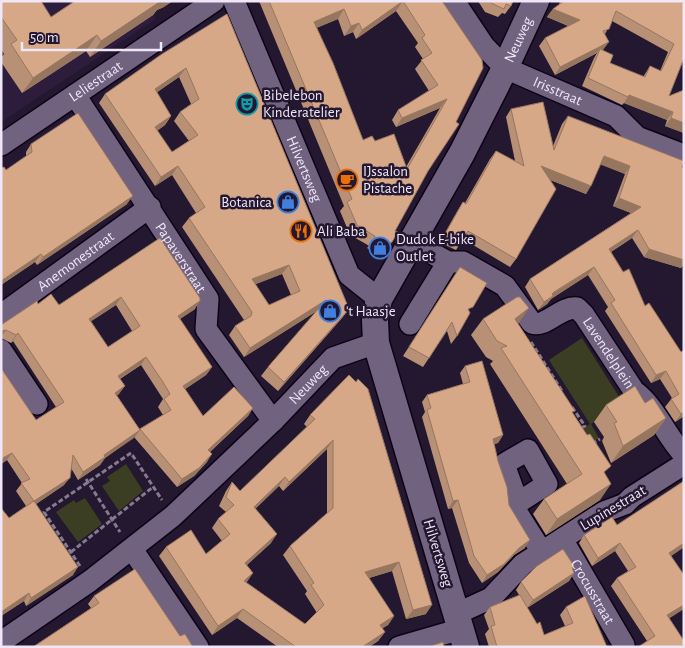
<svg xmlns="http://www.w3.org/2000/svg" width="685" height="648" font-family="'Alegreya Sans',sans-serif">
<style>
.built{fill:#2d1c3b}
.green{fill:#3c3e23}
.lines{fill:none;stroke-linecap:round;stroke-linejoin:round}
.minor-casing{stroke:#0d0317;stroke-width:24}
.tertiary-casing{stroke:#0d0317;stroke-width:29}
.path{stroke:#857a8f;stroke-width:3;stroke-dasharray:5 2.5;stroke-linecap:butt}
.minor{stroke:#716280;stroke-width:21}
.tertiary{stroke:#716280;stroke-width:26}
.wall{fill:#b89075;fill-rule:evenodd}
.shaded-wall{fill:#96765f}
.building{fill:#d6a888;stroke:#96765f;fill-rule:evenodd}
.labels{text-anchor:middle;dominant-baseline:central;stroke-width:5;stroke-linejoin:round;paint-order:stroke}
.street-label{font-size:15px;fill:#efe7f8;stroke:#241730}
.poi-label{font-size:15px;fill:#efe7f8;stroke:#241730;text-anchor:start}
</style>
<rect width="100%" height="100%" fill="#241730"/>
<path class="built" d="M 1,1 L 148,1 L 156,19 L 1,122 Z"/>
<path class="green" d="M 582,338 L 623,403 L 591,424 L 599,438 L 582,449 L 573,435 L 590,424 L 549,360 Z
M 126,464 L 143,491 L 119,511 L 102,486 L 110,481 L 107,477 Z
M 85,498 L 102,524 L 78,542 L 56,512 L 74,500 L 76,503 Z"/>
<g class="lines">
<g class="minor-casing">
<g id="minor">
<path id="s1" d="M 234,1 L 349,275 L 379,299"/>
<path id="s2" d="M 454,1 L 484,46 L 505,68 L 616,116 L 637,137 L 684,155"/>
<path id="s3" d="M 75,95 L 208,299 L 206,329 L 273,421"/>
<path id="s4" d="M 1,145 L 214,1"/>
<path id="s5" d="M 411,242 L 448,262 L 463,262 L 505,286 L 532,323 C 546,328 560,306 577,308 L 584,315 L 634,391 C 656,407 665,435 684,455"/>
<path id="s6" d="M 1,315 L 150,207"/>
<path d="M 410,324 L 448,262"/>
<path d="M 1,350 L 37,404"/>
<path d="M 516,504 L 547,484 L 528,450 L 504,464 L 514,492 L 516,511 L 542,552"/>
<path id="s7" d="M 562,539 L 624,645"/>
<path d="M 132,549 L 198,647"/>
<path d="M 456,614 L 491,598 L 523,564 L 604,512 L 625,504 L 632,497 L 684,464"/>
<path id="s8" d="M 1,642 L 90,581 L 173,516 L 273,421 L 333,358 L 376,343"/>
<path d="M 399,647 L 461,629"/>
</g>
</g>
<g class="tertiary-casing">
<g id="tertiary">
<path id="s9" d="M 466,647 L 376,343 L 375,320 L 379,299 L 462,153 L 505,68 L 536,1"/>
</g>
</g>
<path class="path" d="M 531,342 L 562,391
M 572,407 L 585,426 L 579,429
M 592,444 L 600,439
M 86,479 L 120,532
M 71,552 L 153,487
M 80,566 L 44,512 L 131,453 L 162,500"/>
<use href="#minor" class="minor"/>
<use href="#tertiary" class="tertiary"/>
</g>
<path class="wall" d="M 1,1 L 51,17 L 164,7 L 157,10 L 153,15 L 90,57 L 86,51 L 22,93 L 1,62 L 1,58 L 4,54 L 1,49 Z
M 259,1 L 442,1 L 482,60 L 428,171 L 395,231 L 386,251 L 377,254 L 367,248 L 369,246 L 366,244 L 350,235 L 340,211 L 344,206 ZM 396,11 L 418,43 L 415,47 L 423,59 L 415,69 L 429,91 L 398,110 L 392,120 L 396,127 L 440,108 L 406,167 L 375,141 L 363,140 L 316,28 L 338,19 L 344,36 L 353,32 L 356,39 Z
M 478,1 L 513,1 L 511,6 L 505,14 L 502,13 L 498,17 L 485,12 Z
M 560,1 L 684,1 L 669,96 L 684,90 L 684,133 L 665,126 L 667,120 L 624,103 L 622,105 L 582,86 L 594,58 L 597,53 L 555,75 L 539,46 L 545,38 L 568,26 L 547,17 L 553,9 L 559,5 ZM 612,21 L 668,52 L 660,71 L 650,66 L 643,77 L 610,63 L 603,50 L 605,34 Z
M 227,14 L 349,309 L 342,318 L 278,391 L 261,376 L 268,367 L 317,311 L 244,357 L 229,335 L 235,326 L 244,320 L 182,227 L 189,218 L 196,213 L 172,175 L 155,186 L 99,103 L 105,94 ZM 179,77 L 191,104 L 180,112 L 174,121 L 189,141 L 172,152 L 157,131 L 165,125 L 171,116 L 157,92 ZM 282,274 L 291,295 L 269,305 L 255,284 Z
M 511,109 L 553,146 L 562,124 L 568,116 L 684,168 L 684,264 L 681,268 L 644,257 L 632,238 L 611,252 L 645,306 L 681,352 L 684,350 L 684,416 L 675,422 L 665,407 L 672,398 L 660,379 L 651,383 L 605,311 L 608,307 L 588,275 L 551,299 L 547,304 L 538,310 L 525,287 L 530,279 L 631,213 L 613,206 L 625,174 L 601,164 L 586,194 L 550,180 L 516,259 L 510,267 L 463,239 L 456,250 L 441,243 L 441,240 L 458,210 L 463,202 L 465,203 L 490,159 L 496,151 L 515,161 L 506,117 Z
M 31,144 L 127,204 L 37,265 L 35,262 L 1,285 L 1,168 L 6,170 L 26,156 L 26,152 Z
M 160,238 L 195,309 L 180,319 L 212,367 L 206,375 L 185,389 L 203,416 L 253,408 L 248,416 L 210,452 L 207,462 L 194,476 L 177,487 L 134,437 L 105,458 L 100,465 L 78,480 L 71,468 L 64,485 L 36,504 L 73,575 L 26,606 L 24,601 L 1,616 L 1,508 L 9,518 L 26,506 L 16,491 L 22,483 L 7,460 L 1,464 L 1,368 L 36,420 L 56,407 L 13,341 L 11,343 L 1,338 L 1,325 L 38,304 L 59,305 ZM 116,305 L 132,331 L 108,347 L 91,321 ZM 141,365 L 163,399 L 158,407 L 163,415 L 139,429 L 116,396 L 119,394 L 120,379 Z
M 460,267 L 469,312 L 457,336 L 451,344 L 447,331 L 423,367 L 403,356 Z
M 483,319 L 518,324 L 573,413 L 605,474 L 600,500 L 546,535 L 533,514 L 544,499 L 567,484 L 490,364 L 493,361 L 486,357 L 471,335 Z
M 465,366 L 503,435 L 498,443 L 494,444 L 498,461 L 509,505 L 525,548 L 514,555 L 498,572 L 482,583 L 469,563 L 452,508 L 448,509 L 422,417 L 425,412 L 422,402 L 427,395 L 463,384 L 460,373 Z
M 349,375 L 426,614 L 406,619 L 392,571 L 369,578 L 394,616 L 388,625 L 382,628 L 385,632 L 378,641 L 369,647 L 278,647 L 237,618 L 212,635 L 159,556 L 166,547 L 206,554 L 222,541 L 212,528 L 218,519 L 226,512 L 219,506 L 226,491 L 232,482 L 240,491 L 307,427 L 304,424 L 310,415 ZM 327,449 L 327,513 L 290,546 L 283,555 L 307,591 L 305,594 L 317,613 L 305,624 L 246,582 L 247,565 L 271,543 L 255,509 L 279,486 L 283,491 Z
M 645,403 L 666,418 L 654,435 L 611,463 L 602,441 L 604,437 L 594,422 L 606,405 Z
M 684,481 L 684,547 L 671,556 L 669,618 L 684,641 L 647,641 L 611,586 L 617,578 L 628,571 L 615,551 L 592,566 L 579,543 L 584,535 L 617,525 Z
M 574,566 L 572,569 L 574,573 L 569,581 L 527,608 L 544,635 L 565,626 L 560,615 L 566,607 L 607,647 L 489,647 L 485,634 L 489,629 L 484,615 L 490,607 L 519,595 L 516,590 L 521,582 Z
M 94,596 L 180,636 L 91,608 L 88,604 Z"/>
<path class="shaded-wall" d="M 160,1 L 173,1 L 164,7 L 157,10 L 153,15 L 90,57 L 101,41 Z
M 403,1 L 396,11 L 356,39 L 362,30 Z
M 344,9 L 338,19 L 307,32 L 314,22 Z
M 553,9 L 580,20 L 574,28 L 547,17 Z
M 359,23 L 353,32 L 344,36 L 351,26 Z
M 97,35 L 86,51 L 22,93 L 33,78 Z
M 609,42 L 603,50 L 600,49 L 597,53 L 555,75 L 560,67 Z
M 186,68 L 179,77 L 149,98 L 155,89 Z
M 629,95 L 673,112 L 667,120 L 624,103 Z
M 447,99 L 440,108 L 396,127 L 402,118 Z
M 171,116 L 165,125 L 149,136 L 155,127 Z
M 671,118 L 684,123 L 684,133 L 665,126 Z
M 604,156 L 630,166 L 625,174 L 599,164 Z
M 178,166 L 172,175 L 155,186 L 161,177 Z
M 541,166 L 591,186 L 586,194 L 536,174 Z
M 133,196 L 127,204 L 37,265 L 43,257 Z
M 619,198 L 641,207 L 636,215 L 613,206 Z
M 638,230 L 632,238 L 603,257 L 609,249 Z
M 392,242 L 386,251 L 377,254 L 383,245 Z
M 649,249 L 684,260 L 684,264 L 681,268 L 644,257 Z
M 41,254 L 35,262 L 1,285 L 1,281 Z
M 289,265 L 282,274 L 246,288 L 252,279 Z
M 594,267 L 588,275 L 551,299 L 547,304 L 538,310 L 544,302 L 552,294 Z
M 121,297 L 116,305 L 84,326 L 89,319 Z
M 326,300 L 320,309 L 244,357 L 250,348 Z
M 200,301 L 195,309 L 172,324 L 178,316 Z
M 529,308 L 518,324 L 515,319 Z
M 349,309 L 342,318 L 278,391 L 284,382 Z
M 6,330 L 1,337 L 1,331 Z
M 18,333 L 13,341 L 11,343 L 16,335 Z
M 146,357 L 141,365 L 112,383 L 118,376 Z
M 212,367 L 206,375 L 178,394 L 183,386 Z
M 666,371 L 660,379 L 651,383 L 656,375 Z
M 125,386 L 119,394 L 109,401 L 115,393 Z
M 253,408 L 248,416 L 203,458 L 208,450 Z
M 684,412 L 684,416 L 675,422 L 681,414 Z
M 666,418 L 654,435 L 611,463 L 623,446 Z
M 140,430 L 134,438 L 105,458 L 100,465 L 78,480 L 83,472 L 104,455 Z
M 503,435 L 498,443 L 488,446 L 493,439 Z
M 333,440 L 327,449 L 283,491 L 289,482 Z
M 12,453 L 7,460 L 1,464 L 1,459 Z
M 212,454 L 207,462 L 194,476 L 177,487 L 182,479 Z
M 285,477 L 279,486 L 248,516 L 254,507 Z
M 70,478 L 64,485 L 29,509 L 34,501 Z
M 611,484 L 600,500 L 546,535 L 557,519 Z
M 458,500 L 452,508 L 448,509 L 453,501 Z
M 277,534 L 271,543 L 239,572 L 245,563 Z
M 530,540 L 525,548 L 514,555 L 498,572 L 482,583 L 487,575 L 519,548 Z
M 620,543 L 615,551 L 592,566 L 598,558 Z
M 684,543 L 684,547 L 664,561 L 669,553 Z
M 399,562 L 392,571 L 359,581 L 365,572 Z
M 78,567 L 73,575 L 26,606 L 31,598 Z
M 253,573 L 247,582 L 237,590 L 244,581 Z
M 574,573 L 569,581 L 527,608 L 533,600 Z
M 29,593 L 24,601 L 1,616 L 1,612 Z
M 432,605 L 426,614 L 406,619 L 413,610 Z
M 684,605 L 684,609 L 662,623 L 667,615 Z
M 243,609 L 237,618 L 212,635 L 218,626 Z
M 394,616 L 388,625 L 374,634 L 380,625 Z
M 385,632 L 378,641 L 369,647 L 362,647 Z"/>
<path class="building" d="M 1,1 L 41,1 L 51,17 L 75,1 L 161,1 L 101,41 L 97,35 L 33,78 L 11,44 L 17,40 L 1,17 Z
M 269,1 L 442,1 L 482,60 L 483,68 L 456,122 L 459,124 L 428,171 L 395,231 L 398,232 L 392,242 L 383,245 L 374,239 L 375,236 L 373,235 L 357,225 L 347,202 L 352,199 ZM 403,1 L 425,35 L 422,38 L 432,53 L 421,60 L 438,85 L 398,110 L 402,118 L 447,99 L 407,169 L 394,134 L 375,141 L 372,136 L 363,140 L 333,63 L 314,22 L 344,9 L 351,26 L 359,23 L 362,30 Z
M 490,1 L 513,1 L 511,6 L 506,4 L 504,9 L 491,3 Z
M 564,1 L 684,1 L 684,58 L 669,96 L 684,90 L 684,123 L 671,118 L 673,112 L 629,95 L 628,97 L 588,78 L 600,49 L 613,55 L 610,63 L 645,77 L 650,66 L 661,71 L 674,44 L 616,11 L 609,29 L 603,31 L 609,42 L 560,67 L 545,38 L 580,20 L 553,9 Z
M 227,14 L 349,309 L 284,382 L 268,367 L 326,300 L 250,348 L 235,326 L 251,316 L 252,312 L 189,218 L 205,207 L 178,166 L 161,177 L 105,94 L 162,54 ZM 186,68 L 199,99 L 180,112 L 198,135 L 172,152 L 155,127 L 171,116 L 155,89 ZM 289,265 L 300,291 L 269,305 L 252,279 Z
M 543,102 L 554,150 L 568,116 L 684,161 L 682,167 L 684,168 L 684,260 L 649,249 L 638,230 L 609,249 L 623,272 L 629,269 L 645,306 L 649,303 L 681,352 L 684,350 L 684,412 L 681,414 L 671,399 L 679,394 L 666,371 L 656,375 L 611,303 L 615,300 L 594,267 L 554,292 L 552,294 L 553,296 L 544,302 L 530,279 L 641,207 L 619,198 L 630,166 L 604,156 L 591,186 L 541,166 L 556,189 L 516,259 L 468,231 L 461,242 L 447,235 L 446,232 L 463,202 L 466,204 L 496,151 L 524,166 L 511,109 Z
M 78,113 L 133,196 L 43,257 L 41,254 L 1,281 L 1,168 L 4,167 L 6,170 L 32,152 L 31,144 Z
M 160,238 L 200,298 L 200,301 L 178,316 L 212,367 L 183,386 L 203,416 L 234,387 L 253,408 L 208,450 L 212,454 L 199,468 L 182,479 L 140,429 L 171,410 L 164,399 L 170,394 L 163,382 L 146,357 L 118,376 L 125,386 L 115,393 L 140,430 L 104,455 L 105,457 L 83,472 L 73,455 L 70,478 L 34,501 L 78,567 L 31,598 L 29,593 L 1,612 L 1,508 L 9,518 L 34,501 L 21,483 L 30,479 L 12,453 L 1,459 L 1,368 L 36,420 L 64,402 L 18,333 L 16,335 L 6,330 L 1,331 L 1,325 L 37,301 L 38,304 L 51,294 L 59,305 ZM 121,297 L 140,326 L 108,347 L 89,319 Z
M 460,267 L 487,283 L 473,307 L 468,309 L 470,313 L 457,336 L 452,322 L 429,358 L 409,347 Z
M 517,297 L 520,297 L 529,308 L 515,319 L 575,411 L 572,412 L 587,435 L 590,434 L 611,466 L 604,472 L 611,484 L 557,519 L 544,499 L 582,474 L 501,348 L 507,346 L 497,341 L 483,319 Z
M 482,361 L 503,435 L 493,439 L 498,461 L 507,487 L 509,505 L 530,540 L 519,548 L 504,564 L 487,575 L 474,556 L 458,500 L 453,501 L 427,410 L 431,408 L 427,395 L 470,382 L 465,366 Z
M 349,375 L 356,382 L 358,379 L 368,389 L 432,605 L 413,610 L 399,562 L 365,572 L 394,616 L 380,625 L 385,632 L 362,647 L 296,647 L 243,609 L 218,626 L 166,547 L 191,530 L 206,554 L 230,534 L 218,519 L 234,505 L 226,497 L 232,482 L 240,491 L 315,419 L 310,415 ZM 333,440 L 333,508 L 290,546 L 314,583 L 311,585 L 324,605 L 305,624 L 244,581 L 253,573 L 245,563 L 277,534 L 254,507 L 285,477 L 289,482 Z
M 635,386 L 645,403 L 653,398 L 666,418 L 623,446 L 614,423 L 617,422 L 606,405 Z
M 684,481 L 684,543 L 669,553 L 684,575 L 684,605 L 667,615 L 684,641 L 684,647 L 638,647 L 655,636 L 617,578 L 636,567 L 620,543 L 598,558 L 584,535 L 612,517 L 617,525 Z
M 563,549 L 574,566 L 572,567 L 574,573 L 533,600 L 521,582 L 537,566 Z
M 135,569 L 180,636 L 185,634 L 193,647 L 33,647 L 99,603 L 94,596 Z
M 520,595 L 537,624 L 540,622 L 544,635 L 573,623 L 566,607 L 585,596 L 607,647 L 497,647 L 491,626 L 495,625 L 490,607 Z
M 443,642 L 444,647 L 428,647 Z"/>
<defs>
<g id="theatre-ring" transform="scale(1.125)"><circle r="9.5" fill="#241730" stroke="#0f9aa8" stroke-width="1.5"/><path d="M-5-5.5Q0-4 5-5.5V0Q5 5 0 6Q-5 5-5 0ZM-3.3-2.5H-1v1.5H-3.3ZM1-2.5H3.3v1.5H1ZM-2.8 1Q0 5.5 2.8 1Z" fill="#0f9aa8"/></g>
<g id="cafe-ring" transform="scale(1.125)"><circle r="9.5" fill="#241730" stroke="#e8710a" stroke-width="1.5"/><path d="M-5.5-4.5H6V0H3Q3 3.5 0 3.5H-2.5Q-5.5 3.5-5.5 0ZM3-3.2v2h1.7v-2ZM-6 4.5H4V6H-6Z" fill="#e8710a"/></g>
<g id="shop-ring" transform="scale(1.125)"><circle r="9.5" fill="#241730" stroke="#3f7fe0" stroke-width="1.5"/><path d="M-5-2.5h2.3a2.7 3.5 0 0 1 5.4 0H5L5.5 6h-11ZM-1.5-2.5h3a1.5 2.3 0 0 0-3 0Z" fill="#3f7fe0"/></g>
<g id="restaurant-ring" transform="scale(1.125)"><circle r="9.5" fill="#241730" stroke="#e8710a" stroke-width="1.5"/><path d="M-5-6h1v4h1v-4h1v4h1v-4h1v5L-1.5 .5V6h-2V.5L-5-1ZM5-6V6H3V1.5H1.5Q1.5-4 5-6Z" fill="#e8710a"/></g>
</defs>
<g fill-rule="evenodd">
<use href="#theatre-ring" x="247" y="104"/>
<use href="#cafe-ring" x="347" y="180"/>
<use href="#shop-ring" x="288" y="202"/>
<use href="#restaurant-ring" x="301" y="231"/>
<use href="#shop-ring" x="380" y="248"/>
<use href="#shop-ring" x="330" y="311"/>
</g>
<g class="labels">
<g class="street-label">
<text stroke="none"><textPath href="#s9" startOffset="656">Neuweg</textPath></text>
<text stroke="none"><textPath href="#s4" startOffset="114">Leliestraat</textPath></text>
<text stroke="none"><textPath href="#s2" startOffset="142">Irisstraat</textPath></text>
<text stroke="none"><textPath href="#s1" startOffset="182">Hilvertsweg</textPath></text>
<text stroke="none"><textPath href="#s3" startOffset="194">Papaverstraat</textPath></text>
<text stroke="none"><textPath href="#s6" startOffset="92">Anemonestraat</textPath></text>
<text stroke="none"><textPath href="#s5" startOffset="255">Lavendelplein</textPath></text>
<text stroke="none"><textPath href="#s8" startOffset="402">Neuweg</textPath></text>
<text transform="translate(613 508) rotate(-31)">Lupinestraat</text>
<text transform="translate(438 553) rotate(73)">Hilvertsweg</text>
<text stroke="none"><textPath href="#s7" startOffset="61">Crocusstraat</textPath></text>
</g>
<g class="poi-label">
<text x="263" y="95">Bibelebon<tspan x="263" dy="17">Kinderatelier</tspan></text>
<text x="363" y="171">IJssalon<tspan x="363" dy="17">Pistache</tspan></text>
<text x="272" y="202" text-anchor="end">Botanica</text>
<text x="317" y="231">Ali Baba</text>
<text x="396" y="239">Dudok E-bike<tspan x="396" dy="17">Outlet</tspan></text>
<text x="346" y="311">'t Haasje</text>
</g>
</g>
<rect width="685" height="648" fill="none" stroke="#efe7f8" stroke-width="5"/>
<path d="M22 42v8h139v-8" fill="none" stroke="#efe7f8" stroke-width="2.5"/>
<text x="30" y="42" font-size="15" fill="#efe7f8" stroke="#241730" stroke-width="4" paint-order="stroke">50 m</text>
</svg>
